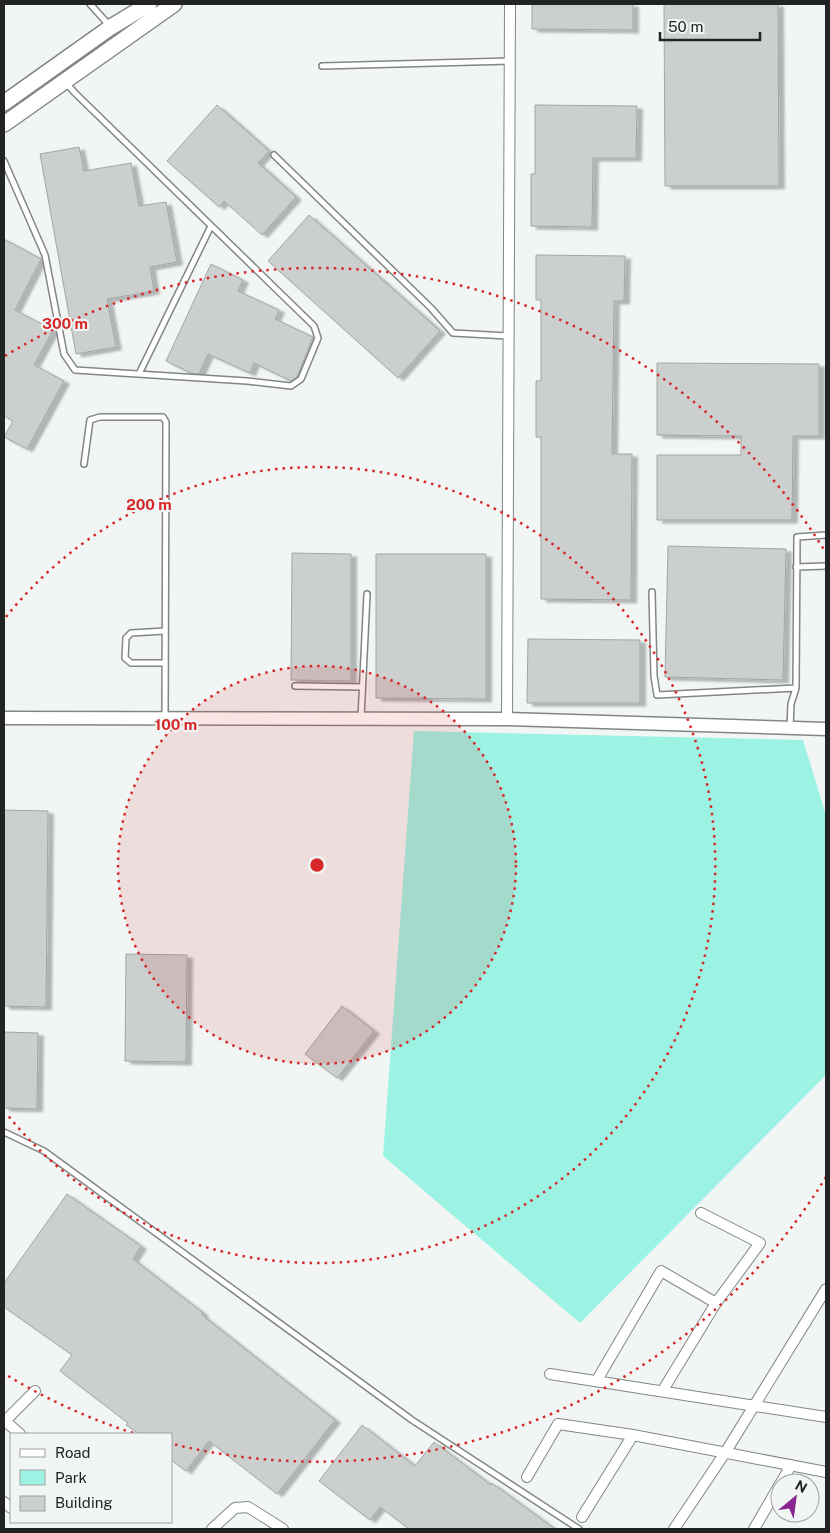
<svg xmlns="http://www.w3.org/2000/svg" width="830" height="1533" font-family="'Public Sans',sans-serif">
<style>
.green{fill:#9cf3e3}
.building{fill:#cbd0cf;stroke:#a1a6a5;filter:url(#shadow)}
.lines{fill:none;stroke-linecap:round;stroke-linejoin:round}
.service-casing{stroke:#828685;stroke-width:8}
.minor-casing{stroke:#828685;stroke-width:12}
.tertiary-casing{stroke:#828685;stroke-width:15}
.secondary-casing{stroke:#828685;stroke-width:18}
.service{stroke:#fff;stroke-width:5}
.minor{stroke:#fff;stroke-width:10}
.tertiary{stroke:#fff;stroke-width:12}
.secondary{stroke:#fff;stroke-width:15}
.ring{fill:none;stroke:#d62828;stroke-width:2.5;stroke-dasharray:2.5 5}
.centre{fill:#d62828;stroke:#f1f6f5;stroke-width:2.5}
.ring-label{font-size:15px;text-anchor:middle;font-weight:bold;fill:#d62828;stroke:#f1f6f5;stroke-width:4;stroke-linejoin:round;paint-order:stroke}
</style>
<defs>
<filter id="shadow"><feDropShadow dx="5.5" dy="3" stdDeviation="1" flood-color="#0004"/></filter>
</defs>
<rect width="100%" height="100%" fill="#f1f6f5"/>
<path class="green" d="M 414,731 L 803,740 L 826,815 L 826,1075 L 580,1323 L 383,1156 Z"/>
<path class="building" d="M 532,4 L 633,4 L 633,30 L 532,29 Z
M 664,4 L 778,4 L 779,186 L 665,186 Z
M 217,105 L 269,151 L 258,163 L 296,197 L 262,235 L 224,201 L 219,207 L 167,161 Z
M 535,105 L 637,106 L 636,158 L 593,158 L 592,227 L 531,226 L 531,174 L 535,174 Z
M 79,147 L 84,171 L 131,163 L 139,206 L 166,202 L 177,262 L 150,267 L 154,291 L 107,299 L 116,347 L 76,354 L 40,154 Z
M 309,215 L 440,331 L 398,378 L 268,261 Z
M 4,239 L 41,259 L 15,310 L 53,330 L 34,365 L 64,381 L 27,449 L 4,437 L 13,421 L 4,416 Z
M 536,255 L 625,256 L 624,301 L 614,301 L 612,454 L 632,454 L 631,600 L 541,599 L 541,437 L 536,437 L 536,381 L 541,381 L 541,300 L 536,300 Z
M 211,264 L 243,280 L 238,291 L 279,310 L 275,319 L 313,337 L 297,377 L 291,381 L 254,363 L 250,373 L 208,354 L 199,374 L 191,373 L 166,361 Z
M 657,363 L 819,364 L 819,436 L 793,436 L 792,520 L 657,520 L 657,455 L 741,455 L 741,436 L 657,435 Z
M 668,546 L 786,549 L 783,680 L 665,677 Z
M 292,553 L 351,554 L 351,681 L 291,680 Z
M 376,554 L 486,554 L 486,699 L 376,698 Z
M 528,639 L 640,640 L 640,703 L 527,703 Z
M 4,810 L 48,811 L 46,1007 L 4,1006 Z
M 126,954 L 187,955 L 186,1062 L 125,1061 Z
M 342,1006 L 374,1031 L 337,1078 L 305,1054 Z
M 4,1032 L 38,1033 L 37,1109 L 4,1108 Z
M 67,1194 L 141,1246 L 133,1259 L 203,1313 L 202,1315 L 335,1420 L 277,1494 L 209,1441 L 186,1471 L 171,1460 L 171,1434 L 139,1434 L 126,1425 L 128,1423 L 60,1371 L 72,1355 L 4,1307 L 4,1283 Z
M 362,1425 L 415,1466 L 434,1442 L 491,1485 L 492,1483 L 555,1529 L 409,1529 L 380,1507 L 370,1520 L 319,1481 Z"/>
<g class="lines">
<g class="service-casing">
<path id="service" d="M 90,4 L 109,25
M 322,66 L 510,61
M 274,155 L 431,308 L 453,333 L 508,336
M 4,161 L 45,255 L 64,354 L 75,370 L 247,381 L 291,386 L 301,379 L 318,338 L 314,326 L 75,93 L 66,83
M 139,374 L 211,226
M 84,464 L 90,420 L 100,417 L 163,417 L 166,422 L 165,718
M 796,567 L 826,566
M 652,592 L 654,676 L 657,695 L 796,688
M 165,663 L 131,663 L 125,658 L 126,638 L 131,633 L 165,631
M 295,686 L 362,687
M 361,718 L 367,594
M 790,728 L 791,704 L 796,688 L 797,537 L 826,535
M 4,1132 L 44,1151 L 412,1420 L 579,1529"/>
</g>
<g class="minor-casing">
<path id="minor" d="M 507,719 L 510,4
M 550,1374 L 826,1417
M 597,1380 L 661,1271 L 716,1303 L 760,1243 L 701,1213
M 663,1390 L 716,1303
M 4,1420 L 20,1434
M 5,1421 L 35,1391
M 527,1477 L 558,1424 L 633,1435 L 826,1472
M 781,1483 L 791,1465
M 4,1502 L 11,1508
M 582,1517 L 633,1435
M 212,1529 L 235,1508 L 248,1507 L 283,1529
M 674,1529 L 725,1453 L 826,1289
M 754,1529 L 780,1484"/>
</g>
<g class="tertiary-casing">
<path id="tertiary" d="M 4,718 L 507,719 L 826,729"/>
</g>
<g class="secondary-casing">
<path id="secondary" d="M 4,103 L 111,27 L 149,4
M 4,124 L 174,4"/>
</g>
<use href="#service" class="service"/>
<use href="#minor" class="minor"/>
<use href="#tertiary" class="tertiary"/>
<use href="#secondary" class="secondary"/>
</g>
<circle cx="317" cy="865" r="199" fill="#d62828" fill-opacity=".12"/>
<g class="ring">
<circle cx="317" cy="865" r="199"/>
<path d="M6 617A398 398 0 1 1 6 1113"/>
<path d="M826 1177A597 597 0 0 1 173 1444M133 1433A597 597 0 0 1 5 1374M5 356A597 597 0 0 1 826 553"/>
</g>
<circle cx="317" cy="865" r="8" class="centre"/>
<g class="ring-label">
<text x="65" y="329">300 m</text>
<text x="149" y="510">200 m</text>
<text x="176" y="730">100 m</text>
</g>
<rect width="830" height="1533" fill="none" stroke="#222424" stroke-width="10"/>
<rect x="10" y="1433" width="162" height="90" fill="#f1f6f5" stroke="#9ea2a1"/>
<rect x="20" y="1449" width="25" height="8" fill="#ffffff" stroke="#9ea2a1"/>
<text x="55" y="1458" font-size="15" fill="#222424">Road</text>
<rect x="20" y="1470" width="25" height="15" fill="#9cf3e3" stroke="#9ea2a1"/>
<text x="55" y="1483" font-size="15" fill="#222424">Park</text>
<rect x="20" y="1496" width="25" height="15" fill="#cbd0cf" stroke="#9ea2a1"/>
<text x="55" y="1508" font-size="15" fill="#222424">Building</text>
<g transform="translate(795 1498) rotate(29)"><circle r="24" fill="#f1f6f5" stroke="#9ea2a1"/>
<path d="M0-4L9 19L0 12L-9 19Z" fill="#88258e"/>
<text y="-8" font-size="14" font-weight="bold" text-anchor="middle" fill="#222424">N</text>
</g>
<path d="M660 32v8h100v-8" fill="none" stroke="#222424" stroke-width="2.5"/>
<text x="668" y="32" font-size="15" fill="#222424" stroke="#f1f6f5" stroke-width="4" paint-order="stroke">50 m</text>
</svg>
